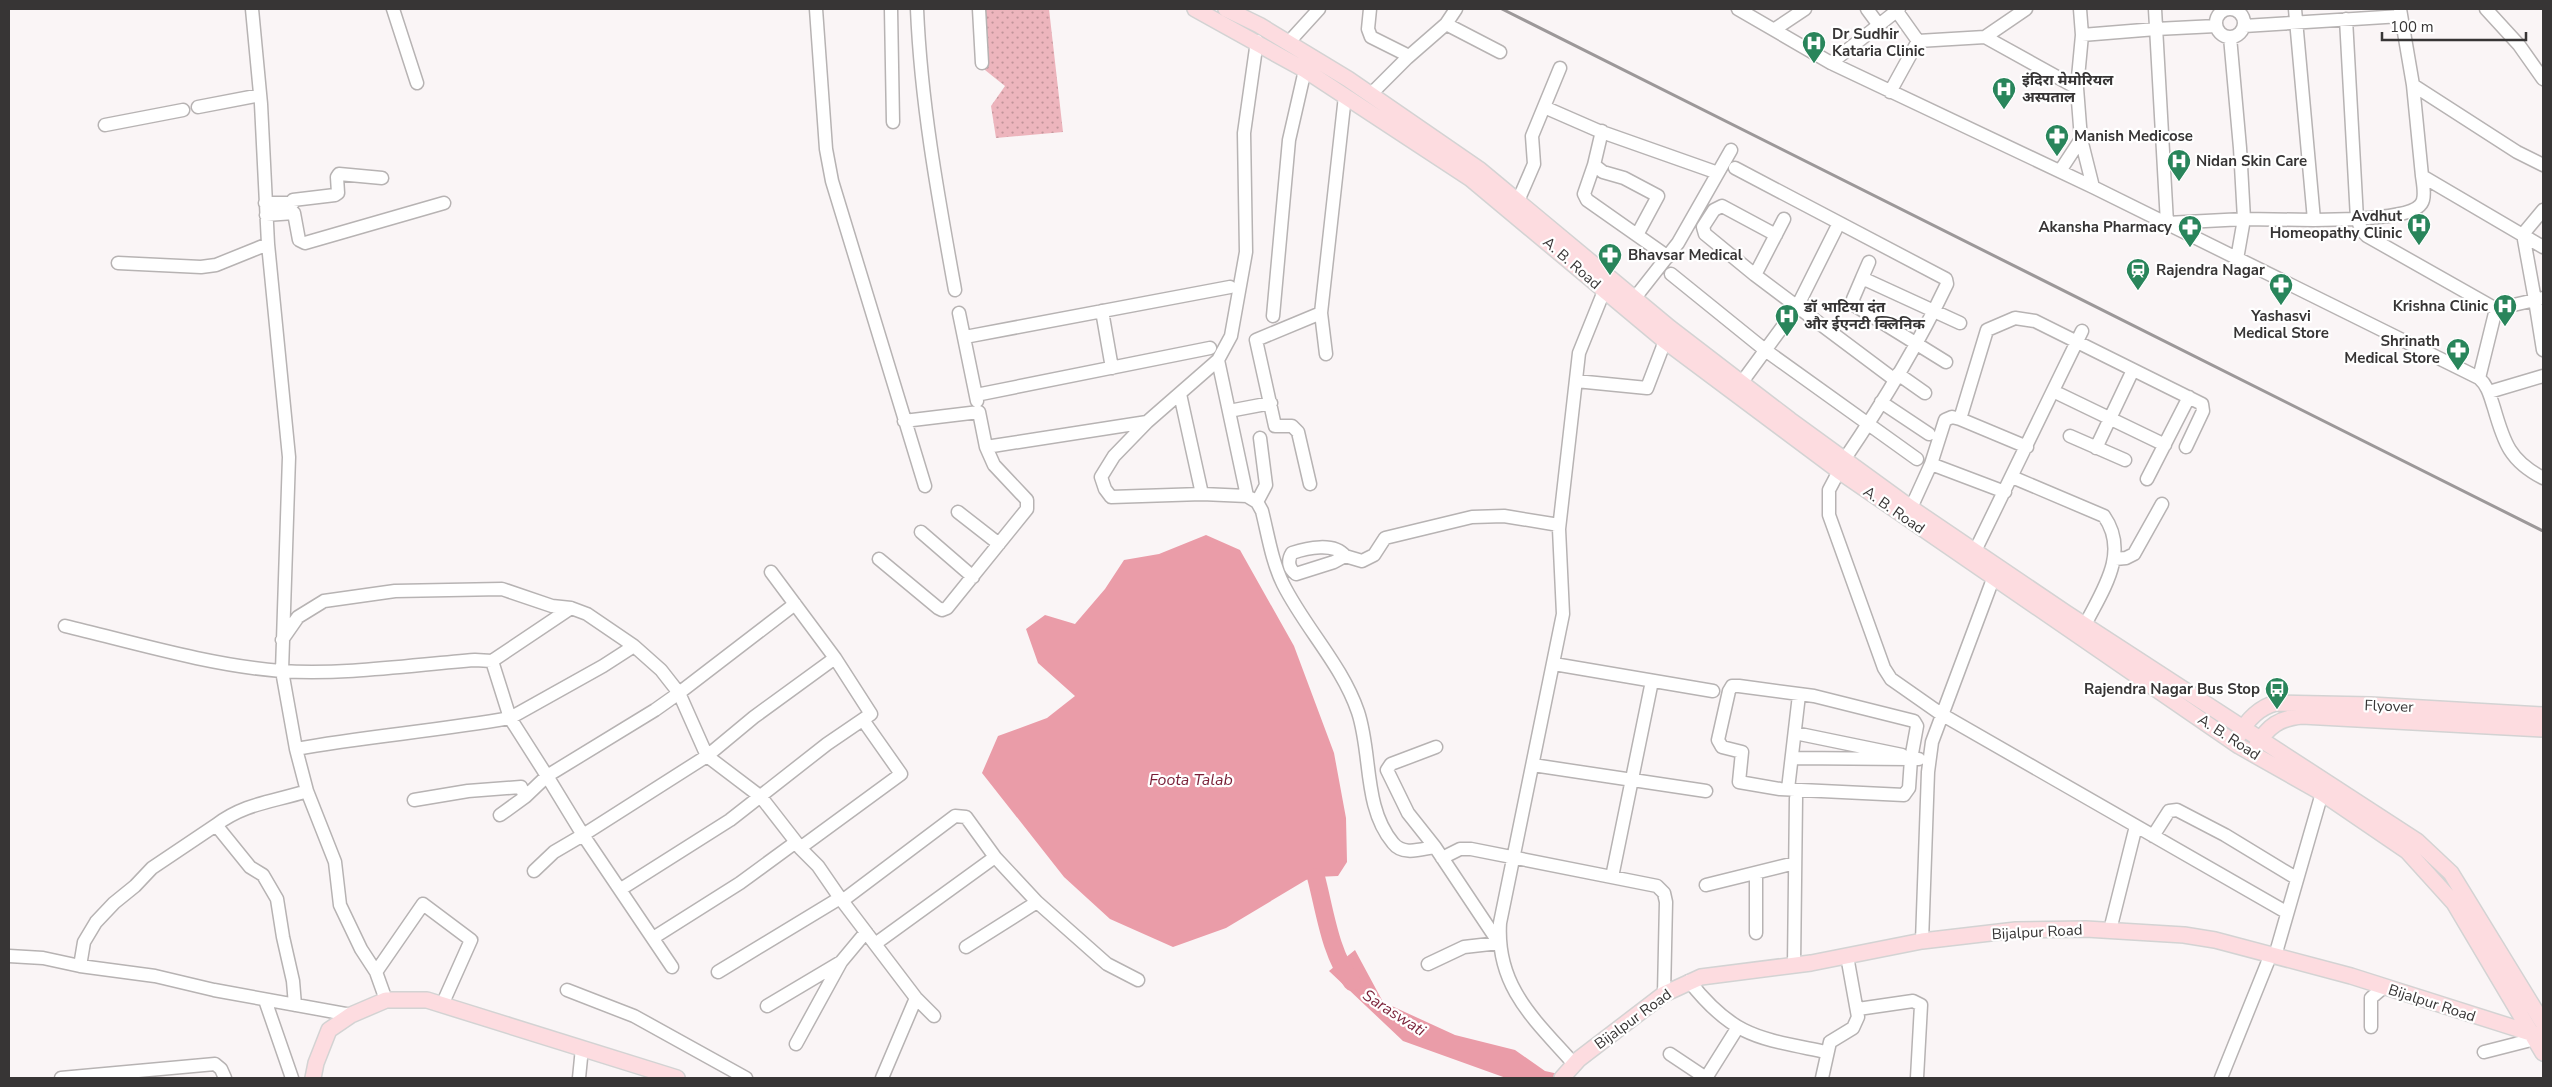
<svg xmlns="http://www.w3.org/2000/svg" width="2552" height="1087" font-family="'Nunito Sans','Noto Sans Devanagari',sans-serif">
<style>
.grass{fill:url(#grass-dots)}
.water{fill:#ea9ca8}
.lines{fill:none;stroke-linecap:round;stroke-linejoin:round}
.river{stroke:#ea9ca8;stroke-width:18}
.minor-casing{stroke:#b7b3b3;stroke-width:15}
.major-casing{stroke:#d3d3d3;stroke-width:18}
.minor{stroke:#fff;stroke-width:12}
.major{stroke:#fddce0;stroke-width:15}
.rail{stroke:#9c9899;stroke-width:3}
.labels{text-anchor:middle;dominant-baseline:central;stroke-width:4.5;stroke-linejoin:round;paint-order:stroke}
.poi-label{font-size:15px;font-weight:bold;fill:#373535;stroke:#fff;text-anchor:start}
.street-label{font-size:15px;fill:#373535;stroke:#fff}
.water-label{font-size:16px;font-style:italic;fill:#791f37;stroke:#fff}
</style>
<defs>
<pattern id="grass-dots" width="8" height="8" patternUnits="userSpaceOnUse" patternTransform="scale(1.25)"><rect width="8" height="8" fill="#edb5bd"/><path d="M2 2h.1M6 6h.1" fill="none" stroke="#c1949a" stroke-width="1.8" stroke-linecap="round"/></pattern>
</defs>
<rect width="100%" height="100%" fill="#faf5f6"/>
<path class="grass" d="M 980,9 L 1049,9 L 1063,132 L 996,138 L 991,106 L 1005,86 L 985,70 Z"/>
<path class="water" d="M 1206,535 L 1240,550 L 1294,646 L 1334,753 L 1346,818 L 1347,862 L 1338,876 L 1316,877 L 1306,880 L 1226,928 L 1173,947 L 1110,919 L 1064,877 L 982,773 L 998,736 L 1047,718 L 1075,696 L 1038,663 L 1026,629 L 1045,615 L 1075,624 L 1105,589 L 1124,560 L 1159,554 Z
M 1355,950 L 1383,1002 L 1455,1035 L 1515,1050 L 1545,1071 L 1577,1078 L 1506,1078 L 1403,1041 L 1329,971 Z"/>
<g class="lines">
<path class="river" d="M 1316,877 C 1325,911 1330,954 1352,982"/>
<g class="minor-casing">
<path id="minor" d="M 252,9 L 261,104 L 268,244 L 289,457 L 282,671 L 296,749 L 307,791 L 335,862 L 340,905 L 361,949 L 376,972 L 386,1000
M 393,9 L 417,83
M 816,9 L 826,149 L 832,181 L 925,486
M 891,9 L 893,122
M 917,9 C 921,104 938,196 955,290
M 979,9 L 982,63
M 1370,9 L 1368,29 L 1371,37 L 1409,56
M 1738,9 L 1831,63 L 2093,187 L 2479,378 C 2488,386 2490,396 2494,408 C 2504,443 2510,461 2543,478
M 1867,9 L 1878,24
M 2155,9 L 2167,223 L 2244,219 L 2314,220 L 2295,9
M 2400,9 L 2413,85 L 2517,152 L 2543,165
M 2486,9 L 2519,45 L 2543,79
M2216 23a14 14 0 1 1 28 0a14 14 0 1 1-28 0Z
M 1896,10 L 1918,41 L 1985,37 L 2026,9
M 2346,19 L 2357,219 C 2373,217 2419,217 2423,200 C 2425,193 2423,183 2422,176
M 1446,24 L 1500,52
M 2244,26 L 2401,16
M 1775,29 L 1805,9
M 2082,35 L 2156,29 L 2216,26
M 1985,37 L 2077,88
M 2230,37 L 2240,148 L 2244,219 L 2237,259
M 1288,43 L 1319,9
M 1831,63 L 1899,9
M 2413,85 L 2422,176 L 2543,247
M 1890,92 L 1918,41
M 1371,94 L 1407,58 L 1446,24 L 1456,9
M 198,107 L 260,95
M 1544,107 L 1599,131 L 1718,173
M 105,125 L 183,110
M 1602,131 L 1594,165 L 1584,194 L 1587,200 L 1668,257
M 2081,139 L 2093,187
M 1594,165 L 1603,172 L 1624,178 L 1658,196 L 1637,235
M 1735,168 L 1946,279 L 1947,284 C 1918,345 1882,404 1844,460
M 2060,171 L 2081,139 L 2077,88 L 2082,35 L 2080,9
M 1518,201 L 1534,164 L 1532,136 L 1560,68
M 265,203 L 293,203 L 293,200 L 335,195 L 338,193 L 337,177 L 339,174 L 382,178
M 266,215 L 294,213 L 299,240 L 305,243 L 444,203
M 2314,220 L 2357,219 L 2362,231 L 2367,236 L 2496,309
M 1776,235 L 1722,206 L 1714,210 L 1703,227 L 1705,234 L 1755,275 L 1895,380
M 118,263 L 201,267 L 216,265 L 268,244
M 1671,274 L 1765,350 L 1917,459
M 1755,275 L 1784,219
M 1862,278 L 1869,262
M 2543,298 L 2535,300 L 2543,350
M 1634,299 L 1678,243 L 1731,150
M 1102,311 L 1112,368
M 959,313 L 977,401
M 1321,313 L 1326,354
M 1273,316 L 1289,140 L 1305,70
M 965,337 L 1230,287
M 1218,360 L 1247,496 L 1202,494 L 1111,497 L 1105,489 L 1101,477 L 1114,456 L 1147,422 L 1218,360 L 1231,336 L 1246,252 L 1244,133 L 1257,41
M 1946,362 L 1854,305 L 1853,299 L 1862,278 L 1960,323
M 1898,374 L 1925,393
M 2479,378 L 2496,309 L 2535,300 L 2523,234 L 2543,210
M 1576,381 L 1647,388 L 1665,341
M 1742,382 L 1797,307 L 1839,223
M 2053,391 L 2165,445
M 2489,392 L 2543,376
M 1180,394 L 1202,494
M 976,395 L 1210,348
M 1881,402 L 1929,434
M 1229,411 L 1271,403
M 1960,419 L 2027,447
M 904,421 L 979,412 L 986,447 L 1147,422
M 2070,436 L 2125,460
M 2096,448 L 2133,370
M 1931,464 L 2005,492
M 1839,471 L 1829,490 L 1829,515 L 1884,668 L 1891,679 L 1941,714 L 2286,912
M 2012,477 L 2104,516 C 2130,553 2102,591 2085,625
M 2147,479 L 2189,397
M 1310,484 L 1298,432 L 1292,426 L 1275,426 L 1256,340 L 1321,313 L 1345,96
M 1247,496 L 1257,502 L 1262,511 C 1268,535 1272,562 1283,584 C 1305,628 1342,665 1358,712 C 1372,754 1363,807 1393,843 C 1403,856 1421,849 1435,847 L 1499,943 L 1464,947 L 1428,964
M 1257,502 L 1266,485 L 1260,438
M 1911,508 L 1931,464 L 1945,420 L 1952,417 L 1960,419 L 1987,330 L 2015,318 L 2035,321 L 2202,404 L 2203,411 L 2186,447
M 958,512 L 999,544
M 921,532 L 973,577
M 1975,551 L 2082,331
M 1345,556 C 1334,542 1307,548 1292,553 C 1287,561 1289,569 1296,574 L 1334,562 L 1345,556 L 1362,561 L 1374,555 L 1385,538 L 1472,517 L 1504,516 L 1559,525
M 879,559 L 938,608 L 942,610 L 947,608 L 1027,509 L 1027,500 L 994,465 L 986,447
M 2115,559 L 2126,558 L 2134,554 L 2162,504
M 571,608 L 492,661 L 510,718 L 603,666 L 634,646 L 661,670 L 679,693 L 795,604
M 65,626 C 136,643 208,665 281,671 C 345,675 411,665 475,660 L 492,661
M 282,640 L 298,617 L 324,601 L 395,591 L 502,589 L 552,606 L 571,608 L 587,614 L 634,646
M 1554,664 L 1713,691
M 1795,733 L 1902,755
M 296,749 C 367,736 439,731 510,718 L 547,776 L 655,710 L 679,693 L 707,756 L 754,717 L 835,658 L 771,572
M 1792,758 L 1911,759
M 1911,759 L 1917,726 L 1914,721 L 1814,696 L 1739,686 L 1732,686 L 1729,691 L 1718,740 L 1722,747 L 1742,752 L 1739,782 L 1780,789 L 1904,795 L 1909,788 L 1911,759 L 1919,759
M 1533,765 L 1706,791
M 1788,789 L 1799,695
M 414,800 L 468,791 L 521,787 L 525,797
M 500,815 L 525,797 L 547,776 L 583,835 L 554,852 L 534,871
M 216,825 C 245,803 273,802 307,791
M 2153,836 L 2169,811 L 2177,810 L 2225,835 L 2296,878
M 796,842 L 800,848 L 901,774 L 863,720
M 1435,847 L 1408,813 L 1387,770 L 1391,764 L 1436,747
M 1442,858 L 1460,849 L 1471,849 L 1657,886 L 1664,893 L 1666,902 L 1664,994
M 1612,877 L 1652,681
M 1706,885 L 1795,863
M 621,889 L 730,820 L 827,744 L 871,714 L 835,658
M 840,898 L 916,998 L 934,1016
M 842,901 L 955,816 L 966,817 L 995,857 L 1037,902 L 1107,964 L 1138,980
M 2110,930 L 2136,826
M 1756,933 L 1756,873
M 653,938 L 740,883 L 796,842 L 761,797 L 707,756 L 583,835 L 672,967
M 1922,941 L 1928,772 L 1932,742 L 1993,579
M 875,944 L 995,857
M 966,947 L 1037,902
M 9,956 L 43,958 L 80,966 L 155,976 L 214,990 L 351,1015
M 2275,956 L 2322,793
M 1794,965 L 1796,798
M 80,966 L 84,942 L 96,922 L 114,903 L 135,886 L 152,868 L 216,825 L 250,867 L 263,875 L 277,899 L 283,937 L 293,981 L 295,1005
M 376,972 L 423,904 L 471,940 L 442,1005
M 718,972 L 840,898 L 818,866 L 800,848
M 1689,981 C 1734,1038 1759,1038 1826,1052
M 567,990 L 634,1016 L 746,1078
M 265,1000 L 292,1078
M 767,1006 L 841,962
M 1858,1009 L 1913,1001 L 1921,1005 L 1917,1078
M 2371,1027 L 2371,998 L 2384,987
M 796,1044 L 841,962 L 866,932
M 2484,1052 L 2535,1039
M 1670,1054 L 1706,1078
M 1574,1064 C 1535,1020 1496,987 1500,923 L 1563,614 L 1559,529 L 1579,353 L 1604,291
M 61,1078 L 215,1064 L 221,1069 L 225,1078
M 579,1078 L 582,1048
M 882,1078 L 916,998
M 1706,1078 L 1738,1027
M 1822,1078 L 1830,1042 L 1853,1028 L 1858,1017 L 1847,956
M 2221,1078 L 2271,954"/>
</g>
<g class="major-casing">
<path id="major" d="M 1195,9 L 1305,70 L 1471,179 L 1665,341 L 1839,471 L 2239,746 L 2322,793 L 2407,851 L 2454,903 L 2543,1053
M 1226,9 L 1259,25 L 1348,79 L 1480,170 L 1670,328 L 1790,420 L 1911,508 L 2066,613 L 2417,841 L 2451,873 L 2543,1023
M 2239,735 C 2247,720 2260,707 2276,703 L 2371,705 L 2543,715
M 2257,745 C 2268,726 2280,718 2302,716 L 2543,729
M 313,1078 L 316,1063 L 329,1030 L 351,1015 L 386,1000 L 427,1000 L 677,1078
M 1562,1078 L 1579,1059 L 1664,994 L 1701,977 L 1811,963 L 1922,941 L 2016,930 L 2086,929 L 2184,935 L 2215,940 L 2351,976 L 2537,1035"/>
</g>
<use href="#minor" class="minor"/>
<use href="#major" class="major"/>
<path class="rail" d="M 1502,9 L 2543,531"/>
</g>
<defs>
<g id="hospital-pin" transform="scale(1.25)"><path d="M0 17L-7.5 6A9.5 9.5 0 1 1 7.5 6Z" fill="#29855b" stroke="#fff"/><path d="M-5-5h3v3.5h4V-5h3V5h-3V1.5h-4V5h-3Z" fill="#fff"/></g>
<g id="pharmacy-pin" transform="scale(1.25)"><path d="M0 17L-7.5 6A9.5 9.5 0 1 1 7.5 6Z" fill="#29855b" stroke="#fff"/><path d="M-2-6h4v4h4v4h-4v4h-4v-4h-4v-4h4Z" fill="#fff"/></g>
<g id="station-pin" transform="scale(1.25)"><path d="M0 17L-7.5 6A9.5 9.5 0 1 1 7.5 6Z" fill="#29855b" stroke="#fff"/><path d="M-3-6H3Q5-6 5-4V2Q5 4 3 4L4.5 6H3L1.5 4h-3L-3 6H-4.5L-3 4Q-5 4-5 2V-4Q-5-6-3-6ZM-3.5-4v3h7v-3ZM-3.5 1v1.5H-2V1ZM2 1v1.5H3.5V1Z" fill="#fff"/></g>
<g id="bus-pin" transform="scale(1.25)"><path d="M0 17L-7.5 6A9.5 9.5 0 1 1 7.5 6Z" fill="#29855b" stroke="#fff"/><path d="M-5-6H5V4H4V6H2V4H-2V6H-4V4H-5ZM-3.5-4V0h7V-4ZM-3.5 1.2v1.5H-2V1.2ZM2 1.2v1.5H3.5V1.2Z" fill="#fff"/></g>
</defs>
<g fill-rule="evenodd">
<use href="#hospital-pin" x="1814" y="43"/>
<use href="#hospital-pin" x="2004" y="89"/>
<use href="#pharmacy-pin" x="2057" y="136"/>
<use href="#hospital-pin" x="2179" y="161"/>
<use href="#hospital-pin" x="2419" y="225"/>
<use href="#pharmacy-pin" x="2190" y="227"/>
<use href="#pharmacy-pin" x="1610" y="255"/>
<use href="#station-pin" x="2138" y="270"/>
<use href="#pharmacy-pin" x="2281" y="285"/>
<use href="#hospital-pin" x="2505" y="306"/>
<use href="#hospital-pin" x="1787" y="316"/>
<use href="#pharmacy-pin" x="2458" y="350"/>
<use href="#bus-pin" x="2277" y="689"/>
</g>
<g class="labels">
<g class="poi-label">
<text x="1832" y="34">Dr Sudhir<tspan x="1832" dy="17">Kataria Clinic</tspan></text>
<text x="2022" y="80">इंदिरा मेमोरियल<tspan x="2022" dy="17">अस्पताल</tspan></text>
<text x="2074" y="136">Manish Medicose</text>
<text x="2196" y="161">Nidan Skin Care</text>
<text x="2402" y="216" text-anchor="end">Avdhut<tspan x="2402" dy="17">Homeopathy Clinic</tspan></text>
<text x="2172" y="227" text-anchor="end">Akansha Pharmacy</text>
<text x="1628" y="255">Bhavsar Medical</text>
<text x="2156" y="270">Rajendra Nagar</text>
<text x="2488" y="306" text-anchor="end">Krishna Clinic</text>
<text x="1804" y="307">डॉ भाटिया दंत<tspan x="1804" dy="17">और ईएनटी क्लिनिक</tspan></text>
<text x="2281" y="316" text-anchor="middle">Yashasvi<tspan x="2281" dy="17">Medical Store</tspan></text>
<text x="2440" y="341" text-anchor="end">Shrinath<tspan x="2440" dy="17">Medical Store</tspan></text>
<text x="2260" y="689" text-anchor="end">Rajendra Nagar Bus Stop</text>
</g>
<g class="street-label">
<text transform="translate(1572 263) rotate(41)">A. B. Road</text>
<text transform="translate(1894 510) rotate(35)">A. B. Road</text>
<text transform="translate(2389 706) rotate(2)">Flyover</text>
<text transform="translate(2229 737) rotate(33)">A. B. Road</text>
<text transform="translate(2037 932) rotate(-3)">Bijalpur Road</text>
<text transform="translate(2432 1003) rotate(18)">Bijalpur Road</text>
<text transform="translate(1633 1019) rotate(-36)">Bijalpur Road</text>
</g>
<g class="water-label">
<text x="1191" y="780">Foota Talab</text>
<text transform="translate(1394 1013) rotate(33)">Saraswati</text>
</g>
</g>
<rect width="2552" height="1087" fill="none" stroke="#373535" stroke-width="20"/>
<path d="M2382 32v8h144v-8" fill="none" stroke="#373535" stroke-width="2.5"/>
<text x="2390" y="32" font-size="15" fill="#373535" stroke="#ffffff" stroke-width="4" paint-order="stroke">100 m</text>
</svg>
